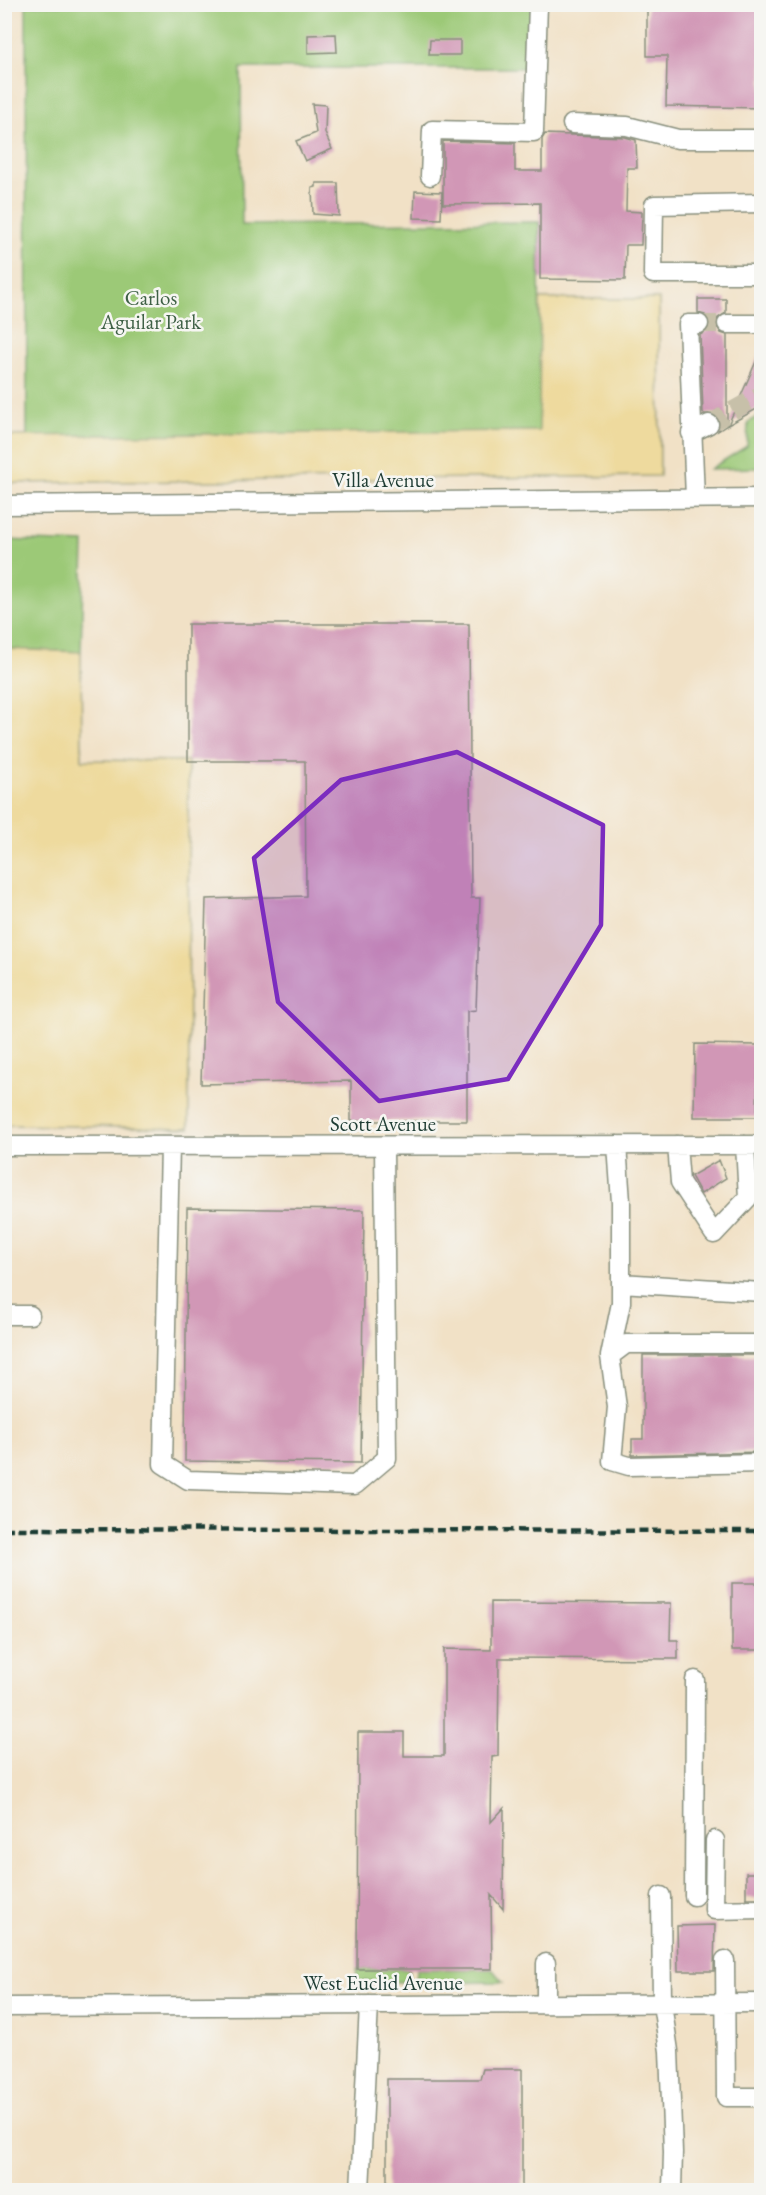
<svg xmlns="http://www.w3.org/2000/svg" width="766" height="2195" font-family="'EB Garamond',serif">
<style>
.green{fill:#9cc977;stroke:#5e8356;stroke-width:1.5}
.sand{fill:#eeda9e;stroke:#868c69;stroke-width:1.5}
.building{fill:#d197b6}
.lines{fill:none;stroke-linecap:round;stroke-linejoin:round}
.minor-tunnel{stroke:#c7c0a9;stroke-width:18;stroke-dasharray:18 9;stroke-linecap:butt}
.minor-casing{stroke:#888f7d;stroke-width:21}
.minor{stroke:#fff;stroke-width:18}
.rail{stroke:#1f3d34;stroke-width:4.5;stroke-dasharray:9 4.5;stroke-linecap:butt}
.marked{fill:#7b2cbf;fill-opacity:0.2;stroke:#7b2cbf;stroke-width:4.5;stroke-linejoin:round}
.labels{text-anchor:middle;dominant-baseline:central;stroke-width:5;stroke-linejoin:round;paint-order:stroke}
.park-label{font-size:21px;fill:#3e6045;stroke:#f6f6f2}
.street-label{font-size:21px;fill:#1f3d34;stroke:#f6f6f2}
</style>
<rect width="100%" height="100%" fill="#f6f6f2"/>
<filter id="ink" filterUnits="userSpaceOnUse"><feTurbulence type="fractalNoise" baseFrequency=".0167" numOctaves="2"/><feDisplacementMap in="SourceGraphic" scale="12" xChannelSelector="R" yChannelSelector="G"/><feConvolveMatrix kernelMatrix="1 2 1 2 8 2 1 2 1" color-interpolation-filters="sRGB"/></filter>
<filter id="wash" filterUnits="userSpaceOnUse"><feTurbulence type="fractalNoise" baseFrequency=".008" numOctaves="4" result="noise"/><feDisplacementMap in="SourceGraphic" scale="24" xChannelSelector="R" yChannelSelector="G"/><feGaussianBlur stdDeviation="1.35" result="paint"/><feColorMatrix in="noise" values="0 0 0 0 0 0 0 0 0 0 0 0 0 0 0 0 0 1.4 0 .05"/><feComposite in="paint" operator="in"/></filter>
<g filter="url(#wash)">
<rect width="100%" height="100%" fill="#f1e1c6"/>
<path class="green" d="M 26,5 L 540,5 L 540,68 L 241,68 L 242,225 L 539,222 L 540,431 L 27,436 Z
M 761,414 L 761,468 L 710,469 L 747,446 L 748,423 Z
M 5,540 L 84,543 L 81,652 L 5,649 Z
M 357,1969 L 409,1969 L 408,1982 L 356,1981 Z
M 416,1969 L 492,1969 L 503,1982 L 415,1983 Z"/>
<path class="sand" d="M 540,299 L 659,299 L 660,476 L 5,483 L 5,436 L 539,431 Z
M 5,649 L 81,652 L 82,760 L 188,761 L 189,1128 L 5,1125 Z"/>
<g id="blocks">
<path class="building" d="M 647,4 L 762,4 L 762,108 L 666,106 L 667,56 L 647,56 Z
M 336,34 L 337,52 L 308,53 L 308,35 Z
M 430,40 L 460,40 L 460,55 L 429,55 Z
M 312,104 L 326,105 L 325,133 L 332,149 L 305,161 L 296,141 L 316,133 Z
M 545,134 L 625,137 L 636,140 L 637,168 L 627,168 L 626,211 L 642,212 L 641,245 L 626,245 L 625,280 L 540,279 L 540,203 L 443,204 L 443,141 L 515,143 L 515,171 L 542,171 L 542,139 Z
M 316,183 L 338,183 L 339,216 L 313,214 L 312,188 L 316,187 Z
M 415,191 L 442,192 L 441,219 L 414,218 Z
M 698,299 L 726,299 L 726,313 L 718,318 L 716,325 L 721,333 L 727,335 L 727,425 L 718,431 L 720,425 L 719,418 L 715,414 L 704,414 L 703,412 L 700,335 L 708,330 L 710,323 L 705,315 L 698,313 Z
M 762,348 L 762,406 L 728,425 Z
M 188,624 L 469,624 L 471,898 L 480,898 L 476,1010 L 467,1011 L 467,1121 L 351,1121 L 351,1081 L 201,1084 L 206,899 L 306,896 L 305,761 L 188,761 Z
M 695,1044 L 758,1045 L 757,1117 L 694,1117 Z
M 719,1160 L 726,1178 L 701,1194 L 691,1176 Z
M 187,1208 L 364,1210 L 361,1463 L 185,1461 Z
M 643,1355 L 762,1355 L 762,1452 L 632,1455 L 632,1439 L 643,1439 Z
M 732,1583 L 762,1583 L 762,1650 L 732,1650 Z
M 491,1602 L 671,1603 L 670,1640 L 678,1640 L 678,1659 L 499,1658 L 498,1756 L 492,1757 L 491,1822 L 504,1808 L 503,1909 L 491,1895 L 492,1969 L 357,1969 L 358,1732 L 404,1732 L 404,1756 L 444,1756 L 444,1649 L 491,1650 Z
M 746,1873 L 762,1873 L 762,1898 L 746,1898 Z
M 715,1925 L 714,1971 L 678,1971 L 677,1926 Z
M 483,2069 L 522,2069 L 522,2190 L 387,2190 L 387,2079 L 480,2079 Z"/>
</g>
</g>
<g filter="url(#ink)">
<use href="#blocks" fill-opacity="0" stroke="#888f7d" stroke-width="1.5"/>
<g class="lines">
<path class="minor-tunnel" d="M 699,324 L 727,324
M 709,424 L 762,394"/>
<g class="minor-casing">
<path id="minor" d="M 572,124 L 627,126 L 678,139 L 762,139
M 430,176 L 432,130 L 534,132 L 538,4
M 762,203 L 654,205 L 653,274 L 762,274
M 727,324 L 762,324
M 691,433 L 709,424
M 695,498 L 688,324 L 699,324
M 4,505 L 762,498
M 617,1145 L 621,1202 L 621,1303 L 610,1356 L 617,1407 L 612,1461 L 629,1466 L 762,1463
M 677,1145 L 680,1182 L 714,1234 L 748,1198 L 745,1145
M 4,1146 L 762,1145
M 170,1146 L 163,1464 L 188,1480 L 355,1485 L 387,1458 L 384,1146
M 621,1283 L 762,1292
M 4,1315 L 30,1315
M 610,1356 L 626,1344 L 762,1344
M 715,1840 L 714,1910 L 762,1909
M 661,1896 L 662,2004 L 669,2051 L 673,2152 L 672,2190
M 694,1896 L 695,1680
M 725,1960 L 726,2097 L 762,2097
M 546,1963 L 546,2004
M 4,2007 L 762,2003
M 360,2190 L 369,2005"/>
</g>
<use href="#minor" class="minor"/>
<path class="rail" d="M 4,1529 L 762,1531"/>
</g>
</g>
<path class="marked" d="M 457,752 L 603,825 L 601,925 L 508,1079 L 379,1101 L 278,1002 L 254,858 L 341,780 Z"/>
<g class="labels">
<g class="park-label">
<text x="151" y="297">Carlos<tspan x="151" dy="24">Aguilar Park</tspan></text>
</g>
<g class="street-label">
<text x="383" y="479">Villa Avenue</text>
<text x="383" y="1123">Scott Avenue</text>
<text x="383" y="1982">West Euclid Avenue</text>
</g>
</g>
<rect width="766" height="2195" fill="none" stroke="#f6f6f2" stroke-width="24"/>
</svg>
